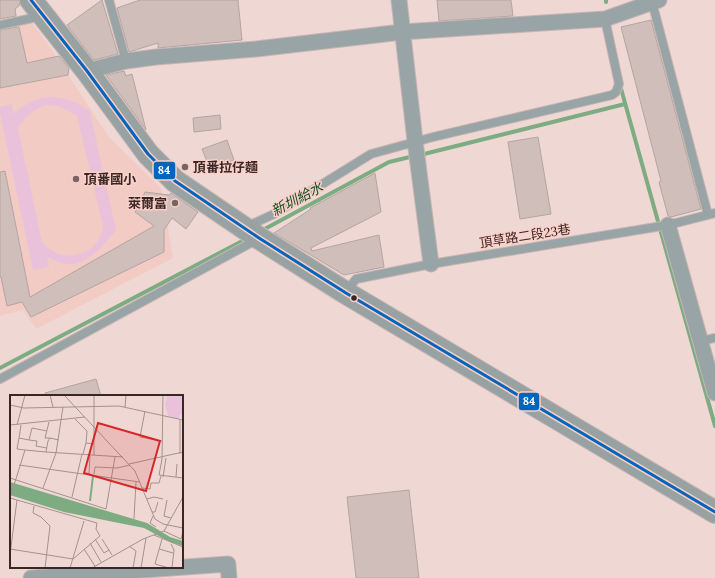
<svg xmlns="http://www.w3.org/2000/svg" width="715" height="578" font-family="Lora,'Noto Sans TC',serif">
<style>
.built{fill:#f2cbc5}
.green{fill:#eac1da;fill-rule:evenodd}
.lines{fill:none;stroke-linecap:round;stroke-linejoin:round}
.stream{stroke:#7dac83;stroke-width:4}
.building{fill:#d0bebb;stroke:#b5a4a1}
.lane-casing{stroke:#c8b6b3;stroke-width:10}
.street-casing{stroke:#c8b6b3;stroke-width:17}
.secondary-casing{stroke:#c8b6b3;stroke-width:24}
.lane{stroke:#99a4a6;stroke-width:8}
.street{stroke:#99a4a6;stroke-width:15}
.secondary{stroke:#99a2a3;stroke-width:22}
.bus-1-casing{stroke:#fbd0c8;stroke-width:6}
.bus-1{stroke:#0065bd;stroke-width:3}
.poi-dot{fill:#786562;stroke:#fbd0c8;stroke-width:1.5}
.bus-dot{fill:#382725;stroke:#fbd0c8;stroke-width:1.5}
.labels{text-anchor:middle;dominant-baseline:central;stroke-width:3;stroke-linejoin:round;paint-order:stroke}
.poi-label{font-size:13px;font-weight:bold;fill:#382725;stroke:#fbd0c8;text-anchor:start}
.street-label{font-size:13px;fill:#382725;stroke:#fbd0c8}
.water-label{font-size:14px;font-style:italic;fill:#154d27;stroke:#fbd0c8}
.inset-river{fill:none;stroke:#7dac83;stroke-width:2}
.inset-road{fill:none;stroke:#a6918e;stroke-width:1}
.view{fill:#d62828;fill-opacity:0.15;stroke:#d62828;stroke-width:2}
.inset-edge{fill:none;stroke:#382725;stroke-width:2}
.line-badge{stroke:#fbd0c8;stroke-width:1.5}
.badge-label{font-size:11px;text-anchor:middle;font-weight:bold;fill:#fff}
</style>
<rect width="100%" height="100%" fill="#efd8d4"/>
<path class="built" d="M 29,19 L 47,43 L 109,137 L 161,188 L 173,258 L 36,329 L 23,310 L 0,316 L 0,25 Z"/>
<path class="green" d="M 53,97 C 68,99 79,102 90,112 L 116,230 C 103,246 88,266 65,264 C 59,263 52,259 47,257 L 49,267 L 33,270 L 0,113 L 0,107 L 12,104 L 13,114 C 29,102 33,98 53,97 ZM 46,105 C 59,105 67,109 77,116 L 103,226 C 99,258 61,265 42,242 L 18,128 C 24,117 34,109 46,105 Z"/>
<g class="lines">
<path class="stream" d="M 606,0 L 606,2
M 620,85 L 715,426
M 420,155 L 625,104
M 261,231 L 389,162 L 414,156
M 0,368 L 248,238"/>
</g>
<path class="building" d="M 0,0 L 19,0 L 20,5 L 15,9 L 16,16 L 0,19 Z
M 102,0 L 118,54 L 94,60 L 67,25 Z
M 140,0 L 238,0 L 242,40 L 158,48 L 158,43 L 129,52 L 117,8 Z
M 437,0 L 511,0 L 513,16 L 439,21 Z
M 651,20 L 701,209 L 671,217 L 668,216 L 659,182 L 661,181 L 621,27 Z
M 19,27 L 27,63 L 59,56 L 69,68 L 68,75 L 0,88 L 0,30 Z
M 124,71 L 126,76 L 132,74 L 146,130 L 106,75 Z
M 220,115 L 221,129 L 194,132 L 193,118 Z
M 538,137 L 551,214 L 520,219 L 508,142 Z
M 227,140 L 234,160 L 210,169 L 202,149 Z
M 5,171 L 30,297 L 154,226 L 135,212 L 145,192 L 169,195 L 171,193 L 198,212 L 186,229 L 172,218 L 164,230 L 164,252 L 31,317 L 22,302 L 7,306 L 1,277 L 0,277 L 0,172 Z
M 375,173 L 381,212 L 311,248 L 312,251 L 379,235 L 384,267 L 344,275 L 274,233 L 311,209 L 310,208 Z
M 96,379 L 101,396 L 45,396 L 45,393 Z
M 409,490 L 419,578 L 356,578 L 347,497 Z"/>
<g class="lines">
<g class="lane-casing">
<path id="lane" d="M 109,0 L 126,61
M 652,2 L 708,215
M 0,25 L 42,16
M 246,227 L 274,214 L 371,154 L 433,137 L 612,95 L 616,92 L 619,84 L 605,19
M 346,292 L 356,279 L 431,264 L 668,225 L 715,213
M 701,341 L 715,338
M 0,379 L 258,239"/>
</g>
<g class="street-casing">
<path id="street" d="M 399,0 L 415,141 L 431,264
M 87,71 L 126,61 L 156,57 L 256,49 L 402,32 L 605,19 L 659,0
M 668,225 L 715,393
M 31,578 L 228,564 L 229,578"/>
</g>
<g class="secondary-casing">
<path id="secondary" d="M 31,0 L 87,71 L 148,154 L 175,181 L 259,238 L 346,293 L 715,512"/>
</g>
<use href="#lane" class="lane"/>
<use href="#street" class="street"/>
<use href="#secondary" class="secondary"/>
<g class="bus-1-casing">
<path id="bus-1" d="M 31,0 L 87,71 L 148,154 L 175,181 L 259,238 L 346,293 L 715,512"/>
</g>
<use href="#bus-1" class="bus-1"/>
</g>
<g class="poi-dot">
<circle cx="185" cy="167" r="4"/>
<circle cx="76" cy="179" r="4"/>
<circle cx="175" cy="203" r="4"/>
</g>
<circle class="bus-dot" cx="354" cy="298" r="3.5"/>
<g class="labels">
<g class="poi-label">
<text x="193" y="167">頂番拉仔麵</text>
<text x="84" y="179">頂番國小</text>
<text x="167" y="203" text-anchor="end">萊爾富</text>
</g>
<g class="street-label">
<text transform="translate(525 236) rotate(-9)">頂草路二段23巷</text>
</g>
<g class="water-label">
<text transform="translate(297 199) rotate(-28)">新圳給水</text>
</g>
</g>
<g transform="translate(10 395)">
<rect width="173" height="173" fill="#efd8d4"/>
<path d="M 157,0 L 173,0 L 173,20 L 170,20 L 169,24 L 158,21 L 155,10 Z" fill="#eac1da"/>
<path d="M 0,87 L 137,128 L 160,142 L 173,146 L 173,151 L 160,147 L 134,133 L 54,117 L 0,100 Z" fill="#7dac83"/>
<path class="inset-river" d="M 80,106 L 83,81"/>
<path class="inset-road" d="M 40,0 L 43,12M 54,0 L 125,76 L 145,124 L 153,129 L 173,133M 153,0 L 152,64 L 149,80 L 173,83M 0,10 L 14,13 L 109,11 L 173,25M 115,12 L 116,0M 135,16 L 130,42 L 152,46M 65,24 L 77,36 L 76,48M 39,27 L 35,43 L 40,43M 0,30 L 75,22M 7,30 L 15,0M 11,30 L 9,43 L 19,45M 37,36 L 22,33 L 19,45 L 27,46 L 26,51 L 37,53M 9,43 L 7,54 L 15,55M 36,57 L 113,62M 73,59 L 76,48 L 84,49M 170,59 L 170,25M 84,60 L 84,0M 119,69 L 173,57M 9,70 L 130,87M 79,79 L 80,60M 84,79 L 85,72 L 107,73 L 120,70M 153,82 L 156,63M 166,82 L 167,69M 0,83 L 96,114 L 105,62M 33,93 L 46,58 L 53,12M 132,93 L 140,94 L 141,88 L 149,88 L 151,81M 62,102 L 72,59M 0,103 L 87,128 L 86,134 L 90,141 L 63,164 L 0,154M 0,103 L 15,55 L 36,57 L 38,46 L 40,43 L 49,45M 137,104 L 144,102 L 153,104M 157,105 L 154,121 L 161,123M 24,111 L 23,118 L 31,122 L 40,131 L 35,173M 142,117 L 145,117 L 148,107M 143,121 L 140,128 L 146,132M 124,124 L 126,87M 154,136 L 171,144 L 173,137M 144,140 L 173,152M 85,144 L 94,158 L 99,155M 92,144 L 102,160M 152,144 L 145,169 L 159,173M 80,148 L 91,167M 161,149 L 164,155 L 162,173M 119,151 L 126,156 L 123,173M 74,154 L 85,171M 149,154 L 163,158M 0,160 L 7,105M 60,173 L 74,126M 82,173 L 133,144 L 154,136 L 173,102M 131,173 L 136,143"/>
<path class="view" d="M 88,28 L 150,46 L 136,96 L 74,78 Z"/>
<rect width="173" height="173" class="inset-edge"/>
</g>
<g class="line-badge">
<rect x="153" y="161" width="23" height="19" rx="4" fill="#0065bd"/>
<rect x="518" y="392" width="22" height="19" rx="4" fill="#0065bd"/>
</g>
<g class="badge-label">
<text x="164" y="174">84</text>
<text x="529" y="405">84</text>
</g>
</svg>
